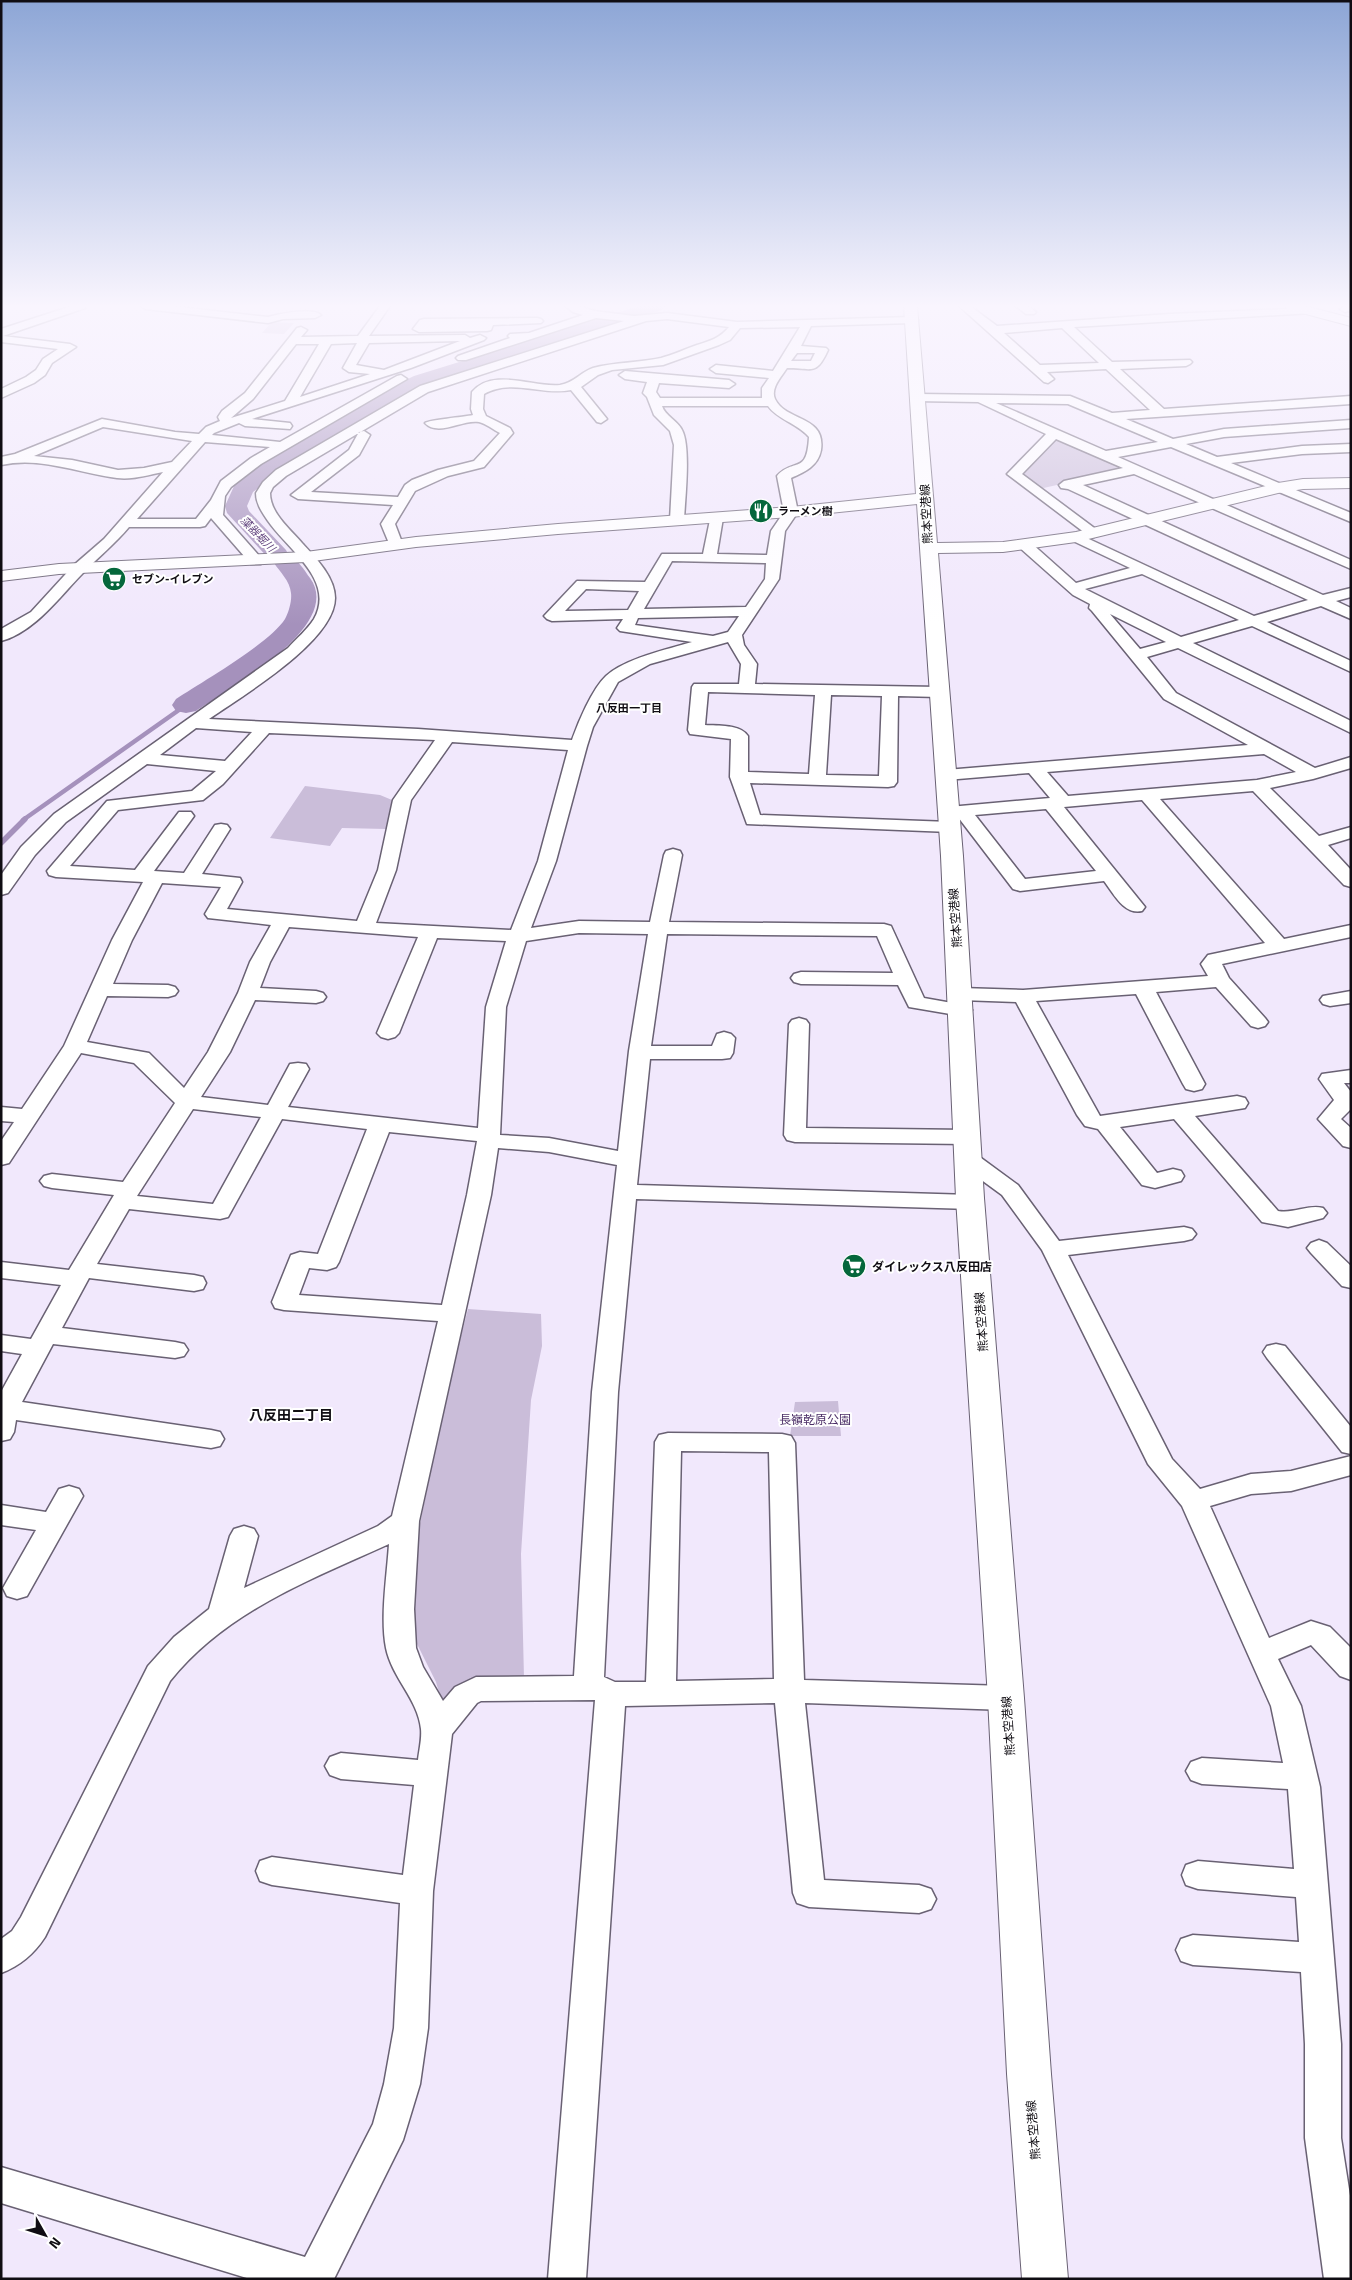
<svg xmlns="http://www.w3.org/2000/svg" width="1352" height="2280" font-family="'Titillium Web','Noto Sans JP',sans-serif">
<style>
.green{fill:#cabdd9}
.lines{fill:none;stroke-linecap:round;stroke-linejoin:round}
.stream-far1{stroke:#a591bc;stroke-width:4.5}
.stream{stroke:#a591bc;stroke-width:5.5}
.river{fill:#a591bc;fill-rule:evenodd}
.street-casing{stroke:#696173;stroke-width:3}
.secondary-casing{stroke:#696173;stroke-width:2}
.highway-casing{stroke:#696173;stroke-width:2}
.street{fill:#fff;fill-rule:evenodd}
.secondary{fill:#fff;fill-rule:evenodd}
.highway{fill:#fff;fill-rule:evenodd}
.labels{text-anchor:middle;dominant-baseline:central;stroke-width:4;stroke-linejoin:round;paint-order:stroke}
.far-poi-label{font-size:11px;font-weight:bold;fill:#100d13;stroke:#fff;text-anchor:start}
.far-water-label{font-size:11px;font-style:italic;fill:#62457e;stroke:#fff}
.far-neighbourhood-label{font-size:11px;font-weight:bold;fill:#100d13;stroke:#fff}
.street-label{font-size:12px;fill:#100d13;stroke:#fff}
.poi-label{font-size:12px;font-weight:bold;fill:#100d13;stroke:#fff;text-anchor:start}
.park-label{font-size:12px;fill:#4c2f67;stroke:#fff}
.neighbourhood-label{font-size:14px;font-weight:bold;fill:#100d13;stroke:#fff}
</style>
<rect width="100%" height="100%" fill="#f1e8fc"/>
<path class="green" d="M 272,322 L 294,323 L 284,334 L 262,333 Z
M 1056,438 L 1125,469 L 1124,470 L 1039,489 L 1018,472 Z
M 305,786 L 380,795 L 392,800 L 386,829 L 342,828 L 330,846 L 270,838 Z
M 468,1309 L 541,1314 L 542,1346 L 531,1400 L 521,1554 L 524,1678 L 442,1703 L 436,1682 L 414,1638 L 414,1553 L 450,1378 Z
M 838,1401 L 841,1436 L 790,1436 L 795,1402 Z"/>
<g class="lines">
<path class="stream-far1" d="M 23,820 L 186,705"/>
<path class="stream" d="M 1,843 L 25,819"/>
<path class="river" d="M 639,306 L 665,306 L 662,310 L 428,384 L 397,399 L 281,470 L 253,492 L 247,506 L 249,511 L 286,550 L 289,556 C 298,559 304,570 310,578 C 345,626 227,690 196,711 L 186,713 L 176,711 L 172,705 L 176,699 C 202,682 270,643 285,619 C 289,612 292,600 291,593 C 290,581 280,572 274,563 L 275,561 L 270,560 L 227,513 L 225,506 L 235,484 L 265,460 L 383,391 L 414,376 Z"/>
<g class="street-casing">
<path id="street" d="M 72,306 L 86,306 L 85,308 L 3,336 L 70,344 L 76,347 L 52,363 L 45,375 L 34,383 L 1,398 L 1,389 L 26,377 L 36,370 L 43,359 L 58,349 L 1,342 L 1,329 Z
M 141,306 L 171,306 L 268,317 C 279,314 312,307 321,315 L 315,318 L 283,319 L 268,323 L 146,309 Z
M 380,306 L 390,306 L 369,336 L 465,335 L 470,338 L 480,335 L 486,338 L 484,340 L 411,368 L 252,419 L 290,423 L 292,426 L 290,429 L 245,426 L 239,423 L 214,433 L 212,435 L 280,442 L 397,376 L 401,375 L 407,379 L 261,464 L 231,487 L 225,496 L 223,515 L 261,558 L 263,561 L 261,564 L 251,564 L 211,518 L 205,526 L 200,527 L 129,527 C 115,544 98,557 83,573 C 60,596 35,632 1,641 L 1,629 L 31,612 L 74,565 L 104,539 L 163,472 C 148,475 132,480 117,478 C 79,473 40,456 1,465 L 1,457 L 15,454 L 102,419 L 175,432 L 199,434 L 206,427 L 220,421 L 218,417 L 222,411 L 245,393 L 297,328 L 301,327 L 307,330 L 301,337 L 358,336 ZM 460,341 L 384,370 L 356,365 L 369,343 ZM 357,343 L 343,368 L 349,372 L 370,374 L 300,397 L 331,344 ZM 296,344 L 319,344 L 285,401 L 231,418 L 253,399 ZM 103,427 L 192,441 L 172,462 L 144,468 L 118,470 L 72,460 L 34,456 ZM 205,442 L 270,447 L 251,458 L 221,481 L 211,500 L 196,519 L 137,519 Z
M 566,306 L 578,306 L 595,311 L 634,316 L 667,313 L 737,322 L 912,317 L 918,320 L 912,323 L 811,326 L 801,346 L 826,348 L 828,350 C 816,376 813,368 787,368 C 782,376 770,388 775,399 C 786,422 826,415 821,450 C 818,466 805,472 791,478 L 798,512 L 785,531 L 779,579 L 742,635 L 744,645 L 757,664 L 755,684 L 939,687 L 945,689 L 947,692 L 945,695 L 939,697 L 898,696 L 897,782 L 894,786 L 888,787 L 750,783 L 760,815 L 950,822 L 956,823 L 959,827 L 956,831 L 950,832 L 747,824 L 730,777 L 731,739 L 690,734 L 688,730 L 692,687 L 694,684 L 739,684 L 741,664 L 728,642 L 650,664 L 618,682 L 593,727 L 587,746 L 556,861 L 531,928 L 579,921 L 650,922 L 664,855 L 666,851 L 673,849 L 680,851 L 682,855 L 669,922 L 884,924 L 891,926 L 924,998 L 969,1006 L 972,1010 L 969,1014 L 962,1016 L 909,1007 L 898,985 L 801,984 L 794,982 L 791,978 L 794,974 L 801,972 L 893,973 L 877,936 L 667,934 L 651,1046 L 712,1046 L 717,1034 L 724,1032 L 731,1034 L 735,1038 L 733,1053 L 730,1058 L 722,1059 L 650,1059 L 637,1185 L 971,1195 L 979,1197 L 983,1202 L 979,1207 L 971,1209 L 636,1199 L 618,1392 L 604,1677 L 615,1682 L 646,1682 L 655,1442 L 659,1435 L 668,1433 L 782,1434 L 791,1436 L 795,1443 L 804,1680 L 1006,1686 L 1017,1690 L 1021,1698 L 1017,1706 L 1006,1710 L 805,1703 L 824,1880 L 919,1885 L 931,1889 L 936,1899 L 931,1909 L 919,1913 L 809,1907 L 797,1903 L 793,1893 L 775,1703 L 625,1706 L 586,2279 L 548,2279 L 595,1700 L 481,1701 L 477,1703 L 452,1734 L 433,1891 L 428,2028 L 420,2084 L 403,2140 L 334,2279 L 250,2279 L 1,2203 L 1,2167 L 305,2257 L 373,2124 L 384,2084 L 394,2028 L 400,1903 L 272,1885 L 260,1881 L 256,1871 L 260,1861 L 272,1857 L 403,1875 L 414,1785 L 341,1779 L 330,1775 L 325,1766 L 330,1757 L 341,1753 L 418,1760 C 419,1751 422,1739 421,1729 C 418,1699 392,1678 386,1648 C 380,1617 387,1576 389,1544 C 310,1580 226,1611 170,1681 L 45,1937 C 34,1954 20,1966 1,1973 L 1,1939 L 12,1931 L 21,1917 L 148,1666 L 174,1637 L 209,1609 L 230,1536 L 234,1529 L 244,1526 L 254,1529 L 258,1536 L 244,1588 L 378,1526 L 392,1516 L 438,1321 L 284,1310 L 275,1308 L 272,1302 L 291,1255 L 300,1252 L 318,1254 L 367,1129 L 282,1119 L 228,1217 L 220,1219 L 129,1209 L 97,1264 L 194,1275 L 203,1277 L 206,1283 L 203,1289 L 194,1291 L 89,1278 L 62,1328 L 175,1342 L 184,1344 L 188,1350 L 184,1356 L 175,1358 L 53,1344 L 22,1402 L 211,1430 L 220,1432 L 224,1439 L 220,1446 L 211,1448 L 16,1420 L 14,1432 L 10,1439 L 1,1441 L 1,1392 L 22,1354 L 1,1351 L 1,1335 L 31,1339 L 61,1285 L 1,1278 L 1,1262 L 69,1270 L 114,1195 L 52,1188 L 44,1186 L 40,1181 L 44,1176 L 52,1174 L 123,1182 L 175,1103 L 134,1063 L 81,1053 L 9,1163 L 1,1165 L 1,1141 L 14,1122 L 1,1121 L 1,1107 L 22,1109 L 64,1046 L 112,940 L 143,882 L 56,877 L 49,875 L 47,871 L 107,801 L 192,791 L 216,771 L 147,764 L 66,822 L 35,855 L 8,893 L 1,895 L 1,875 L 21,847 L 54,814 L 288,648 C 297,638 307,630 314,619 C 336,580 287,549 268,521 C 262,512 256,504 256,493 L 263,482 L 276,470 L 420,386 L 624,321 L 596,318 L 466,360 L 458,360 L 456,358 L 458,356 L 510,338 L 508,336 L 510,334 L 529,333 L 583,315 L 573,312 ZM 667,319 L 729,327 C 720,338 710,341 697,345 C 685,349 673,355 661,358 C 638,363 616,362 593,368 C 581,372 574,383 560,385 C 534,388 493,367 472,392 L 471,409 L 473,415 C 464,417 428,420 425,423 C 438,437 463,419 479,422 C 485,423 494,430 500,433 L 474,461 L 438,470 L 412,480 L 405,485 L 398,497 L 311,492 L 359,455 L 370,435 L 364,431 L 359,432 L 349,450 L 291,495 L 298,499 L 393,505 L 381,524 L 391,548 L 401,548 L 403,545 L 395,524 L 415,491 L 448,476 L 484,467 L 513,433 L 510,428 L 486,416 L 483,409 L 484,394 C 512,378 542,396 571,390 L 597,422 L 601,423 L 607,419 L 581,387 L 598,375 L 612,370 L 663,365 L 719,345 L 730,340 L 740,328 L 800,327 L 773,371 L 716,365 L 710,369 L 716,373 L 769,378 L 762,388 L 762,398 L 660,398 L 656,392 L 659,383 L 729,388 L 735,384 L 729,380 L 625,371 L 619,375 L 625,379 L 647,382 L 643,393 L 647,397 L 654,415 L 670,431 L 674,445 L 670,520 L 672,523 L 682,523 L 684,520 C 685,499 691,447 682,430 C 677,420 665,416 662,406 L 768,406 C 778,420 797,423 809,437 C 807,476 794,457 777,476 L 784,512 L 771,531 L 767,555 L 717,554 L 723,518 L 716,514 L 711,515 L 703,554 L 662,554 L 645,582 L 577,581 L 544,616 L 547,619 L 552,621 L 623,619 L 617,628 L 620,631 L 692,642 C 668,649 624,659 606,676 C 592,689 578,723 572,740 L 418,729 L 209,719 C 242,696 335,641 335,598 C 335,577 315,557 302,543 C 290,529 270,513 270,493 L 273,487 L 286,476 L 428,392 L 646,321 ZM 797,353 L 815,353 L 811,361 L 791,361 ZM 672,561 L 766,563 L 765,579 L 746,607 L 644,609 ZM 586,589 L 639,591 L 628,610 L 565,611 ZM 739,616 L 728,632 L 713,636 L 635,625 L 638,618 ZM 708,692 L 815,695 L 809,774 L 748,772 L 748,736 C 740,724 718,726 705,725 ZM 831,695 L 882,696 L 879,776 L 826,775 ZM 196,728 L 252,732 L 225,761 L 160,755 ZM 269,733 L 435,740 L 393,800 L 378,870 L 357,921 L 227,909 L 242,882 L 240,878 L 202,874 L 230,829 L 227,825 L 221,824 L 215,825 L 184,873 L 154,871 L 194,816 L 191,812 L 179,812 L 135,870 L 70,866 L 118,810 L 203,800 L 223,784 ZM 452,742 L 568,750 L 538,861 L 511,930 L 376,923 L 396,870 L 411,800 ZM 162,883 L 221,887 L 205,914 L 208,918 L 271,925 L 250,962 L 238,993 L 208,1052 L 184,1088 L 149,1053 L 87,1042 L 107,996 L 168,997 L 175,995 L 178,991 L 175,987 L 168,985 L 113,984 L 132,940 ZM 289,927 L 418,937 L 377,1033 L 381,1037 L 388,1039 L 395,1037 L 399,1033 L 437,938 L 506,941 L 486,1007 L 478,1128 L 288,1107 L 309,1069 L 306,1064 L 298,1063 L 290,1064 L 268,1105 L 201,1097 L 230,1052 L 255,1000 L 316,1003 L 323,1001 L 326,997 L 323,993 L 316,991 L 260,988 L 270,962 ZM 579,933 L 648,934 L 629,1051 L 618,1151 L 549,1138 L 500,1135 L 506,1007 L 526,941 ZM 193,1109 L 261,1117 L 213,1204 L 137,1196 ZM 389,1132 L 477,1141 L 467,1195 L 442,1305 L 299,1295 L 309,1268 L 327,1270 L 336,1267 L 339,1262 ZM 498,1148 L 549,1152 L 617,1165 L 592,1392 L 574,1676 L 476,1677 L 455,1687 L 443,1701 L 423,1667 L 416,1648 L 414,1609 L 419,1521 L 491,1195 ZM 681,1451 L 769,1452 L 774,1679 L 676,1681 Z
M 959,306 L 970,306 L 997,326 L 1169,314 L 1308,308 L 1314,311 L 1312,313 L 1074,327 L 1112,362 L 1190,360 L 1192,362 L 1190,364 L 1186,366 L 1120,369 L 1164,409 L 1351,396 L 1351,404 L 1126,419 L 1173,439 L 1224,429 L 1351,420 L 1351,428 L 1224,437 L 1186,444 L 1217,457 L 1302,446 L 1351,444 L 1351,452 L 1302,454 L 1231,463 L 1351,513 L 1351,522 L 1171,447 L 1118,457 L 1351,560 L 1351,569 L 1134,474 L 1083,485 L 1323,595 L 1351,588 L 1351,597 L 1336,601 L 1351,608 L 1351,619 L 1321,606 L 1267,622 L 1351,661 L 1351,672 L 1252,626 L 1193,643 L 1351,721 L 1351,733 L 1178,648 L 1147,657 L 1176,693 L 1315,768 L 1351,757 L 1351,768 L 1313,779 L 1270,788 L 1319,836 L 1351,827 L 1351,838 L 1328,845 L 1351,870 L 1351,887 L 1344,885 L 1253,791 L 1160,799 L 1284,939 L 1351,925 L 1351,937 L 1222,964 L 1229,978 L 1265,1018 L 1268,1022 L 1265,1026 L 1258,1028 L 1251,1026 L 1216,987 L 1156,992 L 1205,1084 L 1202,1089 L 1194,1091 L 1186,1089 L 1183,1084 L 1136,994 L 1036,1001 L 1100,1116 L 1237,1096 L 1245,1098 L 1248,1103 L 1245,1108 L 1195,1116 L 1278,1211 C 1294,1214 1308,1204 1323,1208 L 1327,1213 L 1323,1218 L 1288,1227 L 1262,1222 L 1174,1119 L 1120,1127 L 1157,1173 L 1173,1169 L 1181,1171 L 1184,1176 L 1181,1181 L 1155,1188 L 1142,1185 L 1098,1129 L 1085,1126 L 1077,1115 L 1016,1002 L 961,1000 L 954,998 L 951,994 L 954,990 L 961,988 L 1023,990 L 1208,976 L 1201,964 L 1208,955 L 1265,943 L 1142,800 L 1064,807 L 1145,907 L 1142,911 C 1124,915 1114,894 1104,881 L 1020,891 L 1013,889 L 958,817 L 943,816 L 940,812 L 943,808 L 949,807 L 1050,798 L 1029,773 L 946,780 L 940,779 L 937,775 L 940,771 L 946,770 L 1248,745 L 1164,699 L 1092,611 L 1089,608 L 1090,604 L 1073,595 L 1020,548 L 1018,545 L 1020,542 L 1030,542 L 1076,583 L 1130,568 L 1071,540 L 1069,537 L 1071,534 L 1076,533 L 1254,616 L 1308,600 L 1068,489 L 1061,488 L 1059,485 L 1064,481 L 1123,468 L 1056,439 L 1022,474 L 1101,533 L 1094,537 L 1089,536 L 1007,474 L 1046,434 L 978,402 L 914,401 L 912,398 L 918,394 L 1070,396 L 1112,413 L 1150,410 L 1106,369 L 1047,372 L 1054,379 L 1048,383 L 1044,382 ZM 1062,328 L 1099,363 L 1040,365 L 1004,333 ZM 996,403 L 1068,404 L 1158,442 L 1106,451 ZM 1142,574 L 1239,620 L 1181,637 L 1085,589 ZM 1110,614 L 1166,642 L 1140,649 ZM 1264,754 L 1296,772 L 1257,780 L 1068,796 L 1047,772 ZM 1046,809 L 1096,871 L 1025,879 L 975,815 Z
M 1016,306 L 1028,306 L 1036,312 L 1034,314 L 1026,314 Z
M 1351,306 L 1349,311 L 1345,312 L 1340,309 L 1345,306 Z
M 537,318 L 541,319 L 543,321 L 541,323 L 493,325 L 491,330 L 487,331 L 419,332 L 413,329 L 420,320 L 424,319 Z
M 1351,991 L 1351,1003 L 1330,1006 L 1323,1004 L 1320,1000 L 1323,996 Z
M 799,1018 L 806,1020 L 809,1024 L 806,1128 L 968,1130 L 976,1132 L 979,1137 L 976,1142 L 968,1144 L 795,1142 L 787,1140 L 784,1135 L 789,1024 L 792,1020 Z
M 1351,1070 L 1351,1083 L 1344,1083 L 1351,1092 L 1351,1109 L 1341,1119 L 1351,1128 L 1351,1148 L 1343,1146 L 1318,1119 L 1334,1100 L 1319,1079 L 1322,1074 Z
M 969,1153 L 977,1155 L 1018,1185 L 1059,1241 L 1184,1227 L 1192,1229 L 1196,1234 L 1192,1239 L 1184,1241 L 1068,1255 L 1172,1459 L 1200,1489 L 1251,1474 L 1291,1471 L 1351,1456 L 1351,1475 L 1291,1491 L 1251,1494 L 1210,1506 L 1269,1638 L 1311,1621 L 1330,1627 L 1351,1648 L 1351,1680 L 1340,1676 L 1311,1645 L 1278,1659 L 1301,1706 L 1320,1787 L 1341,2044 L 1341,2138 L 1351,2202 L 1351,2279 L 1324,2279 L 1305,2138 L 1305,2044 L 1301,1972 L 1193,1965 L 1181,1961 L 1176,1950 L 1181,1939 L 1193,1935 L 1299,1942 L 1296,1897 L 1198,1889 L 1186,1885 L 1182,1875 L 1186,1865 L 1198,1861 L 1294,1869 L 1288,1789 L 1202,1784 L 1191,1780 L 1186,1771 L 1191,1762 L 1202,1758 L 1283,1763 L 1271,1706 L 1182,1506 L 1148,1464 L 1042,1250 L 1002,1195 L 961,1165 L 958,1160 L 961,1155 Z
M 1319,1240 L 1327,1243 L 1351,1266 L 1351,1288 L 1342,1286 L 1311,1253 L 1307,1248 L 1311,1243 Z
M 1276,1344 L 1285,1346 L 1351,1427 L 1351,1454 L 1342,1452 L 1267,1358 L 1263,1352 L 1267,1346 Z
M 69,1486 L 79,1489 L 83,1496 L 27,1596 L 17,1599 L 7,1596 L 3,1588 L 36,1530 L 1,1525 L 1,1505 L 46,1512 L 59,1489 Z"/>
</g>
<g class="secondary-casing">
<path id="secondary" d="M 904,306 L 917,306 L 937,543 L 1003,542 L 1076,532 L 1278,483 L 1303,479 L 1351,478 L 1351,488 L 1303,489 L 1278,493 L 1076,542 L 1003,552 L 938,553 L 963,856 L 984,1198 L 1024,1698 L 1051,2074 L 1068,2279 L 1022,2279 L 1007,2074 L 988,1698 L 956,1198 L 941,856 L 917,504 L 791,517 L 558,534 L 416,547 L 306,562 L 59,574 L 1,581 L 1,571 L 59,564 L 306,552 L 416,537 L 558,524 L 791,507 L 916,494 Z"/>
</g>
<g class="highway-casing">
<path id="highway" d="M 1285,306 L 1305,306 L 1351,318 L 1351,326 L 1287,309 Z"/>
</g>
<use href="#street" class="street"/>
<use href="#secondary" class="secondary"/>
<use href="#highway" class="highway"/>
</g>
<linearGradient id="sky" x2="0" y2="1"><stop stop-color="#8da6d6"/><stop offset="0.49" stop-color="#f9f5fe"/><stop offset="1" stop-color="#f9f5fe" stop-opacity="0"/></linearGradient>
<rect width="1352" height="625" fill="url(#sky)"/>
<defs>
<g id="restaurant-disc" transform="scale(1.25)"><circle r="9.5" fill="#05673b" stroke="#fff"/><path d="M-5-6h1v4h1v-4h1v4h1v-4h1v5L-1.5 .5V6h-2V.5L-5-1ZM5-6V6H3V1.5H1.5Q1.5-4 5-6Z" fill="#fff"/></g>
<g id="supermarket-disc" transform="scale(1.25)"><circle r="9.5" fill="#05673b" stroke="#fff"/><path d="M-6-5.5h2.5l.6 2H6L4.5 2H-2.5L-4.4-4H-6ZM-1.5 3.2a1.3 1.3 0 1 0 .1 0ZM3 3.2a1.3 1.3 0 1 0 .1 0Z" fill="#fff"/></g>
</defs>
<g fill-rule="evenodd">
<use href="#restaurant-disc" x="761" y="511"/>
<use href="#supermarket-disc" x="114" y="579"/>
<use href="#supermarket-disc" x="854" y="1266"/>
</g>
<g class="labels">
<g class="far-poi-label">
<text x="778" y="511">ラーメン樹</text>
<text x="132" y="579">セブン-イレブン</text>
</g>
<g class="far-water-label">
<text transform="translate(258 534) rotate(46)">藻器堀川</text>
</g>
<g class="far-neighbourhood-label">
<text x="629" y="708">八反田一丁目</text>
</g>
<g class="street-label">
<text transform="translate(926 514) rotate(-93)">熊本空港線</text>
<text transform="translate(955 918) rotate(-94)">熊本空港線</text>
<text transform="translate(981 1322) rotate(-94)">熊本空港線</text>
<text transform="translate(1008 1726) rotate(-94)">熊本空港線</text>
<text transform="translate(1033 2130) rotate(-95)">熊本空港線</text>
</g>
<g class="poi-label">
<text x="872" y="1266">ダイレックス八反田店</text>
</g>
<g class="park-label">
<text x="815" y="1419">長嶺乾原公園</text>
</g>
<g class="neighbourhood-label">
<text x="291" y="1414">八反田二丁目</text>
</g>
</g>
<rect width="1352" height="2280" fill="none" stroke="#100d13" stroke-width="5"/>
<g transform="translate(45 2235) rotate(129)" stroke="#ffffff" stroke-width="4" paint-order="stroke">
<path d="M0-4L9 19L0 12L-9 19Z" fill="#100d13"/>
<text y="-8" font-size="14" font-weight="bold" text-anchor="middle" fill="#100d13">N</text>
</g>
</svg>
